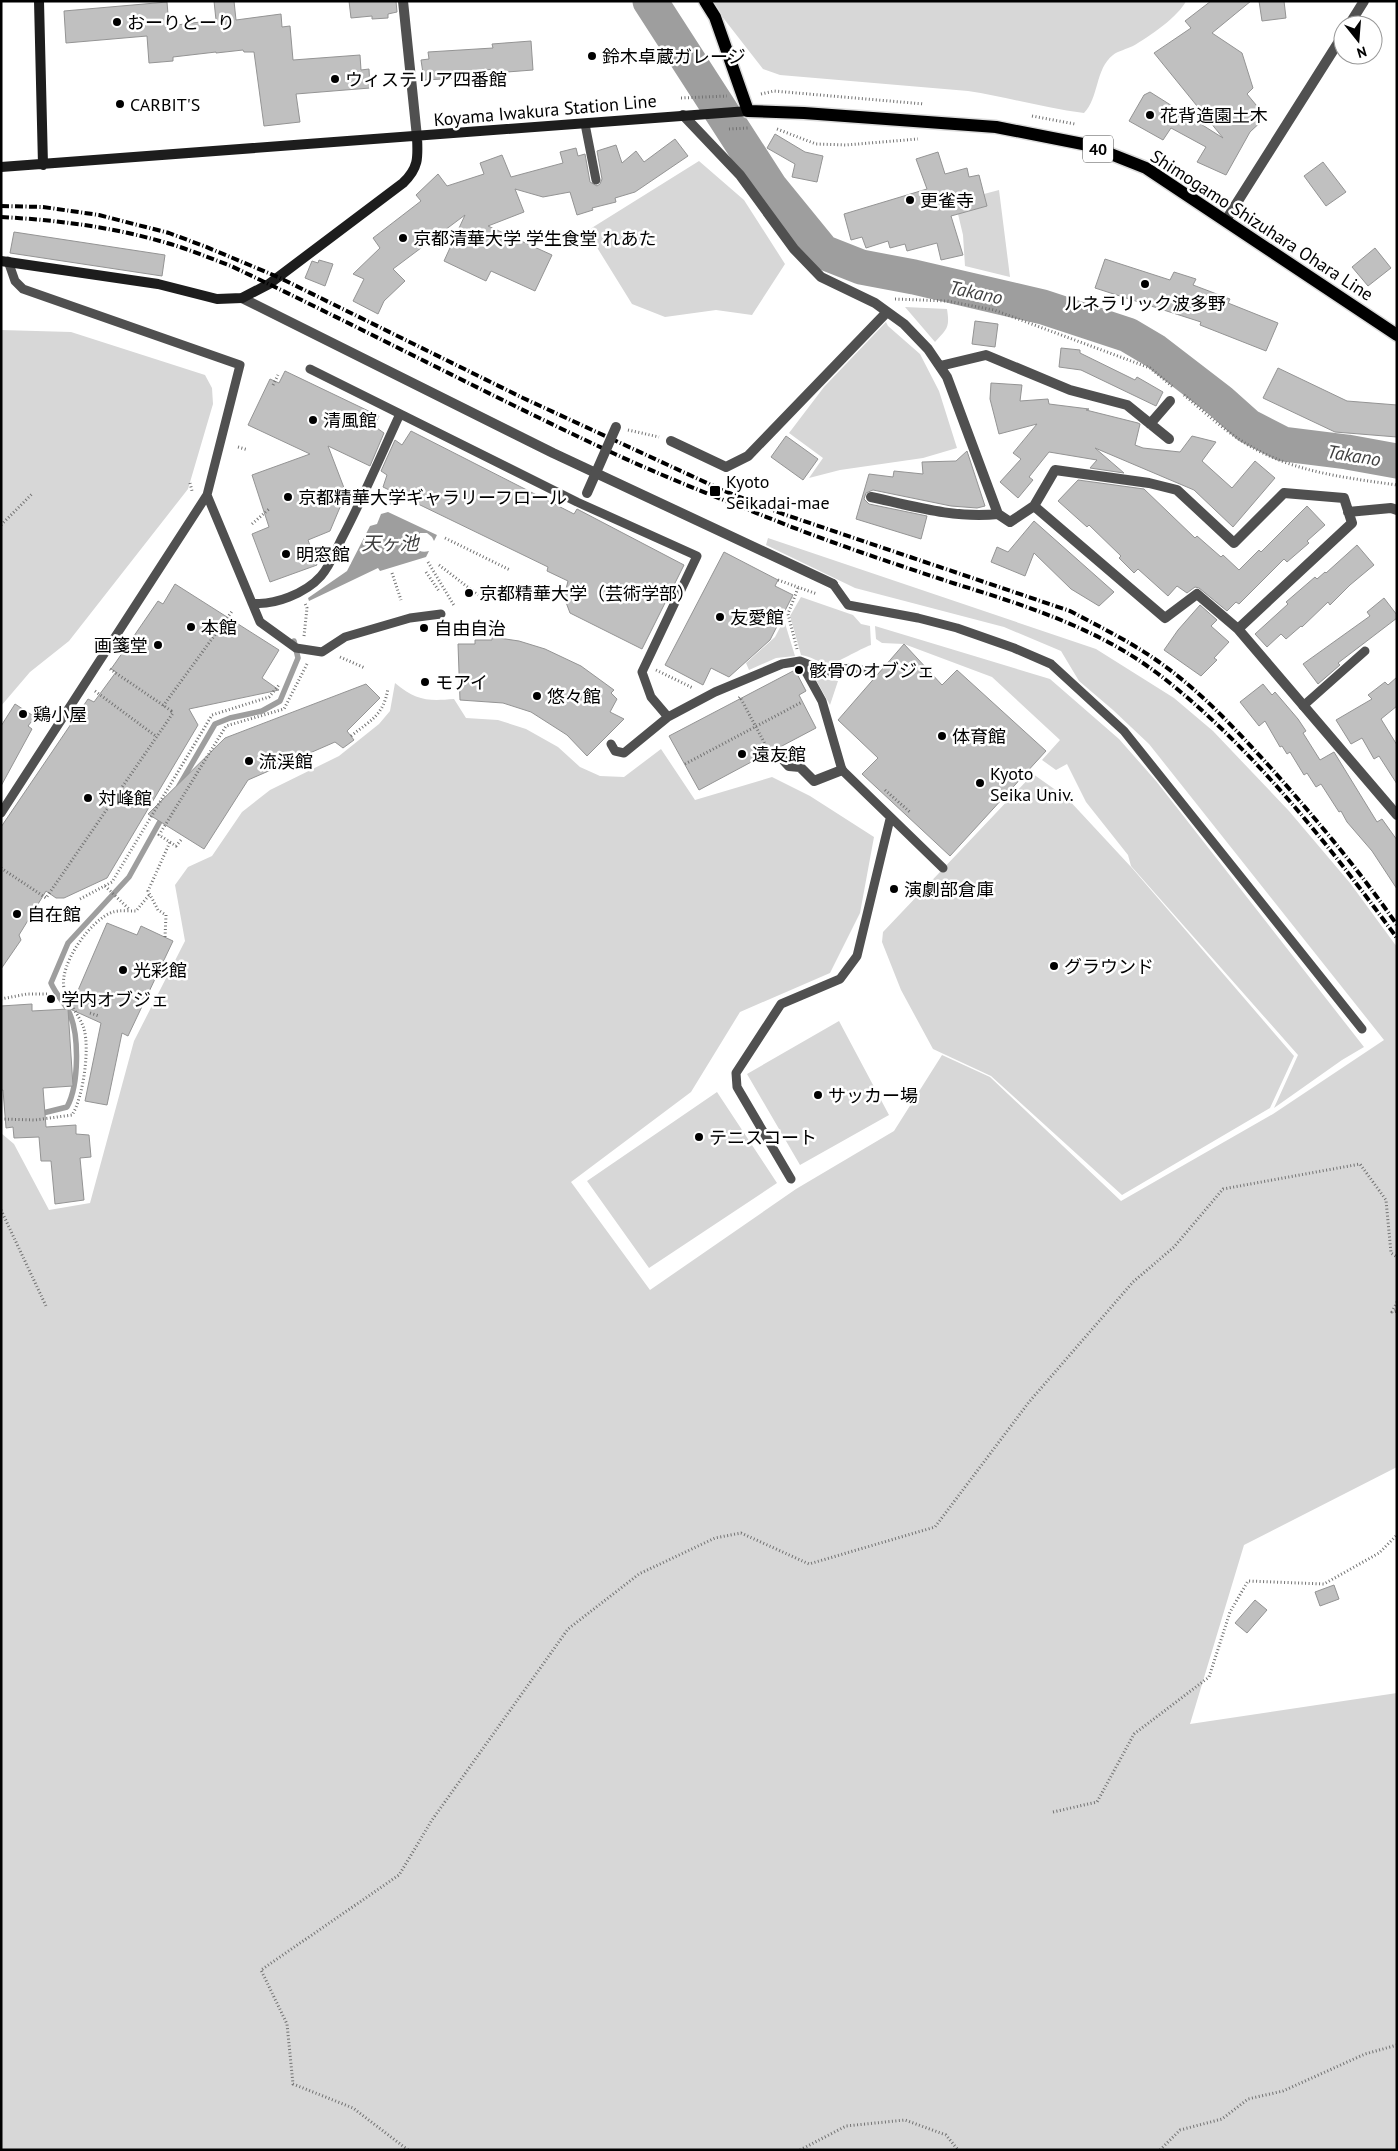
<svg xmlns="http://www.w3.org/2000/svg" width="1398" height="2151" font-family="'PT Sans','Noto Sans JP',sans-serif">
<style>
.green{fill:#d7d7d7}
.water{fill:#9e9e9e}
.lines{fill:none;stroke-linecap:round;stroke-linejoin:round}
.stream{stroke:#9e9e9e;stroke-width:5.5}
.river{stroke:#9e9e9e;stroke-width:35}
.building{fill:#c0c0c0;stroke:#949494}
.primary-casing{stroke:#dbdbdb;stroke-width:15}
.path{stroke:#727272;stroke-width:3;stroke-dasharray:1 2.5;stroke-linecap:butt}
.lane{stroke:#505050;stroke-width:9}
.street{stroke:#505050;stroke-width:10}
.secondary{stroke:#1d1d1d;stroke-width:10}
.primary{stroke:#000;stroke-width:12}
.rail{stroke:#000;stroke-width:4;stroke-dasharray:8 2.5 1 2.5;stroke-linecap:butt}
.street-bridge{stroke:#505050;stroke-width:10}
.poi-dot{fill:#000;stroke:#fff;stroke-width:2}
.labels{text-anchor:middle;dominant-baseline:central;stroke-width:5;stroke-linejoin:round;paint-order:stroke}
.shield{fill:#fff;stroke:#4c4c4c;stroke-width:1}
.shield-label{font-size:16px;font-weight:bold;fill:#000}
.poi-label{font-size:18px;fill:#000;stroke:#fff;text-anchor:start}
.street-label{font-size:18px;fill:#000;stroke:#fff}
.water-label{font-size:19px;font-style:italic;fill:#3f3f3f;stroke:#fff}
</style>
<rect width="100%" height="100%" fill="#fff"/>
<path class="green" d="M 710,1 L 1186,1 C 1179,16 1149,37 1133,46 C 1127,49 1118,51 1113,55 C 1095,69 1099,98 1084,113 C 1044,108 1007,97 968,91 L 780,75 L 763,69 Z
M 699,161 L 744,200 L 785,264 L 752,315 L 716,310 L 665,317 L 632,304 L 593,241 L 590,229 Z
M 999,190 L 1010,277 L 965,266 L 963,235 L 958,214 L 987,206 L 984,194 Z
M 905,307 L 947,309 C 950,328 947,329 935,342 Z
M 886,322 L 888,326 L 920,354 L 939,391 L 957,448 L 923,458 L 840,470 L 809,478 L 823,458 L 789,433 L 824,387 Z
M 1,330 L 71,332 L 205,375 L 212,388 L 213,404 L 188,489 L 69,641 L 30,672 L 1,706 Z
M 768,538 L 1096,649 L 1174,698 L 1213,731 L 1289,811 L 1350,883 L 1397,947 L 1397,1467 L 1244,1545 L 1190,1724 L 1397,1693 L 1397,2150 L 1,2150 L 1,1133 L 14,1144 L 49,1210 L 90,1203 L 134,1041 L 185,941 L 175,885 L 188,867 L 212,856 L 242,812 L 270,790 L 339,756 L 379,724 L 390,711 L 395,683 C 416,701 428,701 454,699 L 466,718 L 498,720 L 526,729 L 558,747 L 580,767 L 600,776 L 624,777 L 661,749 L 695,800 L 772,777 L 810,796 L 874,837 L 860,913 L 830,973 L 740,1012 L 691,1092 L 571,1182 L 650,1290 L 796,1189 L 894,1131 L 942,1055 L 990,1077 L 1121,1201 L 1273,1114 L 1384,1040 L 1149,744 L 1113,710 L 1079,681 L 1061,651 L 1004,627 L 855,588 L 766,545 Z
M 801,597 L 853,615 L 861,624 L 870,626 L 871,645 C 859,649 835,665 827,664 C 819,663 811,656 801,655 L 790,616 Z
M 784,620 L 795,656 L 776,658 L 749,670 L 746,663 L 775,637 Z
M 875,626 L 1050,679 L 1119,739 L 1156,781 L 1364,1047 L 1342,1060 L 1274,1108 L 1298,1055 L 1131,866 L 1128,855 L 1086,802 L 1067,764 L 1056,770 L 1042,760 L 1060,740 L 992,677 L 904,644 L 882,643 L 876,639 Z
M 815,678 L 838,681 L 830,705 Z
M 1033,774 L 1067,798 L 1132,868 L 1294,1056 L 1270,1108 L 1122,1195 L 991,1076 L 933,1049 L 901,990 L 882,942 L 883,932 Z
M 839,1021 L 889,1115 L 800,1165 L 747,1074 Z
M 717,1092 L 777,1183 L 649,1268 L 587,1181 Z"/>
<path class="water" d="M 388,512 L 437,535 L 434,541 L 432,537 L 427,533 L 420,533 L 415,538 C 413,548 419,554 429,551 L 426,557 L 380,571 L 378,568 L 309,601 L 308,598 L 347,571 L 370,526 L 377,524 L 381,514 Z"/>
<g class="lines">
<path class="stream" d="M 179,786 L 215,724 L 230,718 L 262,711 L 280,701 L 298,658 L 294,641
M 39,1114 L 67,1107 C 79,1085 80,1033 68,1010 C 63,1001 55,993 51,983 L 68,943 L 129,877 L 163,816"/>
<path class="river" d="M 650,1 L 770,187 L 823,252 L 861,267 L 914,277 L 1043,307 L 1128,335 L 1155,351 L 1220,401 L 1248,426 L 1283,444 L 1347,452 L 1397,461"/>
</g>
<path class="building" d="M 214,1 L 234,1 L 236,20 L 281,14 L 282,27 L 290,26 L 293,60 L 360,55 L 361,70 L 369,69 L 370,88 L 296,94 L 300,122 L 264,126 L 254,52 L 244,52 L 243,50 L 216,53 L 216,52 L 173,57 L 173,61 L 149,63 L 147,36 L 66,43 L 64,11 L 167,2 L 169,26 L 216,20 Z
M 349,1 L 396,1 L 397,12 L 388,14 L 388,18 L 372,19 L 372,16 L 351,18 Z
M 1211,1 L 1251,1 L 1212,33 L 1242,53 L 1253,88 L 1247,94 L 1266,117 L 1250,132 L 1226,175 L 1197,162 L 1206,147 L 1171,128 L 1163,140 L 1129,121 L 1144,95 L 1150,92 L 1223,138 L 1154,53 L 1191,28 L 1185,21 Z
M 1259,1 L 1284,1 L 1286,18 L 1262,21 Z
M 531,41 L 533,70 L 494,73 L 494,69 L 460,73 L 461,78 L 424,80 L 421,60 L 429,59 L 428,52 L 493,48 L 492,44 Z
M 775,134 L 805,152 L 823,156 L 817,182 L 792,177 L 795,164 L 767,148 Z
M 675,139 L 688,156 L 635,192 L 615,198 L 616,202 L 592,208 L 593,210 L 577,215 L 570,192 L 543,197 L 515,189 L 524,212 L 488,226 L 552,255 L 535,291 L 491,271 L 486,281 L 444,261 L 465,215 L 393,269 L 405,281 L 384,301 L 378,314 L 353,301 L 364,279 L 353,274 L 380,248 L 373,238 L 421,201 L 416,195 L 438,174 L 447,186 L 484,174 L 480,163 L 502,155 L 511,177 L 563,163 L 560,152 L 576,148 L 578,156 L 585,154 L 590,182 L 597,186 L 600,184 L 602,179 L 597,151 L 616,145 L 622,163 L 636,151 L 644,162 Z
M 938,152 L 945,174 L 967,168 L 969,177 L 979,175 L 987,206 L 951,216 L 963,255 L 941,260 L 937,243 L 907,251 L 905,244 L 890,248 L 888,241 L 866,248 L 862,237 L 851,240 L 844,214 L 927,189 L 916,159 Z
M 1323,162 L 1346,192 L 1326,206 L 1304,176 Z
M 14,232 L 165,255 L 162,276 L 10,253 Z
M 1375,248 L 1391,268 L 1368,286 L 1352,267 Z
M 1105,259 L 1170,280 L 1174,272 L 1196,279 L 1193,285 L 1230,299 L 1228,303 L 1278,323 L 1266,351 L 1200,325 L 1201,322 L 1095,288 Z
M 319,260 L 333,264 L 325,286 L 305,278 L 312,261 L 318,263 Z
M 975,321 L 998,324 L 995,347 L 972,344 Z
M 1061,348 L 1080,350 L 1080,353 L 1135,380 L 1137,377 L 1163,392 L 1156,406 L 1081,370 L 1059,367 Z
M 1278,368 L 1347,401 L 1397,405 L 1397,437 L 1335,432 L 1263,398 Z
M 285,371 L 379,416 L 374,426 L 384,433 L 370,466 L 328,446 L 346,493 L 330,531 L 308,540 L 317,565 L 270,582 L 252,534 L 269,527 L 252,475 L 310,454 L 248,425 L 270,379 L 279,383 Z
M 991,383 L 1022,385 L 1020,401 L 1048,399 L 1049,404 L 1089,409 L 1086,410 L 1138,423 L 1140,424 L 1135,445 L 1143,448 L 1180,452 L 1192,436 L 1216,442 L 1202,461 L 1232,488 L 1255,461 L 1275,478 L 1233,527 L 1194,490 L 1095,448 L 1124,473 L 1090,468 L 1097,460 L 1049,452 L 1029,477 L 1033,480 L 1018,498 L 1000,482 L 1021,459 L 1013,453 L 1037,424 L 999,434 L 990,399 Z
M 411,431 L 574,514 L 577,509 L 684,565 L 642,649 L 570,613 L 564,597 L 568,581 L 547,571 L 548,567 L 383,487 L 387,475 L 381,471 L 395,440 L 402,445 Z
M 786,436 L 818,459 L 803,480 L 771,457 Z
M 967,451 L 985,506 L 977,508 L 951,506 L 873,490 L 866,493 L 864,499 L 869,504 L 927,516 L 921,539 L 856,519 L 869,474 L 893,477 L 894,471 L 923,474 L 922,462 L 956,461 Z
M 1078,480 L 1144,489 L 1195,538 L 1197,536 L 1221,557 L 1223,555 L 1239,570 L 1259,550 L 1261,552 L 1307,506 L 1325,525 L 1307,541 L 1309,543 L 1287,562 L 1284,559 L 1239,604 L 1236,602 L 1227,611 L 1199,588 L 1195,587 L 1187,593 L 1177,586 L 1168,596 L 1138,569 L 1134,573 L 1119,558 L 1121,556 L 1089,525 L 1087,527 L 1058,501 Z
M 1034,521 L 1114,592 L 1099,606 L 1071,589 L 1034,553 L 1025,576 L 991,562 L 997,547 L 1008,552 Z
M 1357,545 L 1374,565 L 1350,585 L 1330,605 L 1328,602 L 1302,627 L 1301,626 L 1286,639 L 1281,634 L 1267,647 L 1255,634 L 1288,604 L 1286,602 L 1315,577 L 1317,579 L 1325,572 L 1326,573 Z
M 724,552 L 778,580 L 775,586 L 793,595 L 770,640 L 729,677 L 711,668 L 703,685 L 665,665 Z
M 175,584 L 279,650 L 262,678 L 279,690 L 189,709 L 198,725 L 107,878 L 64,898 L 56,898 L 46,891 L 19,935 L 21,940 L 1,969 L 1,827 L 88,699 L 94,702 L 116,672 L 111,669 L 116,662 L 158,601 L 163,604 Z
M 1384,598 L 1397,615 L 1397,618 L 1338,663 L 1340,665 L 1318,684 L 1303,664 L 1370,616 L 1367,612 Z
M 1200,605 L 1217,620 L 1211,626 L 1229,642 L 1214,658 L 1217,660 L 1201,676 L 1164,650 L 1178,630 Z
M 492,637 L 519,641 L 545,649 L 581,666 L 614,690 L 611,693 L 617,699 L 610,712 L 624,719 L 587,756 L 567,735 L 531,712 L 503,703 L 460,700 L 458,644 L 475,644 L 475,640 L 492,640 Z
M 904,644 L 942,685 L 957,670 L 1046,751 L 950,856 L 862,774 L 878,758 L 838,720 Z
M 795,670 L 806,691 L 799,695 L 816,728 L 780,747 L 773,748 L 770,752 L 699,790 L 669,736 Z
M 1397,677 L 1397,706 L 1381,719 L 1397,745 L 1397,784 L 1379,756 L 1374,759 L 1362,738 L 1351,744 L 1336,720 L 1372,699 L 1368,695 L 1385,682 L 1388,685 Z
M 366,684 L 380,698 L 347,731 L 354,740 L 343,748 L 335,742 L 248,780 L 204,849 L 148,814 L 225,738 Z
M 1263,684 L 1272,695 L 1275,692 L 1298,719 L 1306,731 L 1303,733 L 1320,760 L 1334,752 L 1377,822 L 1382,819 L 1397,840 L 1397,889 L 1372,851 L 1347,822 L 1341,811 L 1339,812 L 1321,784 L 1316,787 L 1307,773 L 1304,775 L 1290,752 L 1287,754 L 1282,746 L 1280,747 L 1265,721 L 1259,726 L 1240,702 Z
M 15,704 L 35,717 L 28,726 L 32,729 L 1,786 L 1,726 Z
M 107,923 L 137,935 L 141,926 L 173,941 L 128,1036 L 122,1033 L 107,1105 L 85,1101 L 101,1023 L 70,1009 Z
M 32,1004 L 32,1011 L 68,1009 L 73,1086 L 43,1088 L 46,1127 L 76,1125 L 76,1134 L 89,1135 L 91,1157 L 80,1158 L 84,1200 L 55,1204 L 51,1161 L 41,1161 L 39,1137 L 14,1138 L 13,1127 L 6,1128 L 3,1090 L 1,1090 L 1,1006 Z
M 1334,1585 L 1339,1599 L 1320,1606 L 1315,1592 Z
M 1255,1600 L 1267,1610 L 1247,1633 L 1235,1623 Z"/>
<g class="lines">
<g class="primary-casing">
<path id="primary" d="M 705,1 L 715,17 L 748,111 L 804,113 L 996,127 L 1088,145 L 1146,168 L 1397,335"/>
</g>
<path class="path" d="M 761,94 L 774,91 L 924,104
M 681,98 L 727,96
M 1032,116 L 1075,124
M 729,129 L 748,128
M 777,129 L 816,144 L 846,145 L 918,139
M 1181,171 L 1224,199
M 895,299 L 947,301 L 994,310 L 1150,368 L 1173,387
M 273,385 L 278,375
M 1184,395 C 1207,414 1230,436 1257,450 C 1301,473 1348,478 1397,485
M 628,430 L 659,437
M 238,447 L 248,450
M 190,483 L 192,491
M 383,501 L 397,505
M 252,524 L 269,509
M 1,525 L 32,494
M 445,538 L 510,570
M 428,562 L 455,607
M 439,565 L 478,595
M 426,572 L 439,591
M 392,573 L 401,600
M 778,580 L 817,594
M 304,636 L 307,608 L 305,603
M 797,649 L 788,614 L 798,588
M 340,657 L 365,668
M 110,669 L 173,712
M 656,670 L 693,688
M 95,691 L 157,737
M 739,698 L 740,697 L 765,744
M 163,706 L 233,610
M 351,736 C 371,720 384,715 388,688
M 685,764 L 802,702
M 885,790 L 911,813
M 181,840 L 176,846 L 159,835 L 226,726 L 284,709 L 307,664
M 1,868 L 46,898 L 173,713 L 171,711
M 105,886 L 130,910
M 80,899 L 112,882 L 212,715 L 269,697 L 279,685
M 165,937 L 166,915 L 158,910 L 148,891 L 170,842
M 1,999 L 27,994 L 48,994
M 90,1013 L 99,1016
M 1,1119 L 35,1120 L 72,1115 C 83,1098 90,1049 84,1029 C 80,1016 67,1001 64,988 C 59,964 91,919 113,912 C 120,910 129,911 136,911 L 150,894
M 1,1210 L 46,1306
M 1397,1302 L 1392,1312 L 1397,1311
M 1053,1812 L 1097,1802 L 1134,1734 L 1209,1677 L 1230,1612 L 1248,1581 L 1324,1584 L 1379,1553 L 1397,1535
M 408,2150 L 353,2108 L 293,2084 L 287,2024 L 261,1970 L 399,1875 L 432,1820 L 568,1629 L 639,1574 L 715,1538 L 741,1533 L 809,1564 L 935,1527 L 1029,1402 L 1133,1282 L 1174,1247 L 1223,1189 L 1360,1164 L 1386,1200 L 1391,1253 L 1397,1257
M 800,2150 L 846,2126 L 905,2120 L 946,2135 L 958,2150
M 1160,2150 L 1180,2130 L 1222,2119 L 1248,2099 L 1283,2091 L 1365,2054 L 1397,2045"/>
<path class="lane" d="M 585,124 L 596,180
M 310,369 L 577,502 L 697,556 L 642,672 L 651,697 L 668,717
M 207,495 L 260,622 L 296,648 L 322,652 L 345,637 L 410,618 L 441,614
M 833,584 L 848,605 L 918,618 L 957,628 L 1014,648 L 1051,664 L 1124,731 L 1362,1029
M 252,603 C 274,606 306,593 321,576 C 331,565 336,549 343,536 C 364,496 381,455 400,414
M 800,661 L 827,672 L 851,668 L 872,672
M 1303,706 L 1365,651
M 611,744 L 615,751 L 624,753 L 668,717 L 715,692 L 782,664 L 800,661 L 822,701 L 842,770 L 943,868
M 1,813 L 207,495 L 240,365 L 23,289 L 15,281 L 8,261
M 791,1179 L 737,1087 L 736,1073 L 781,1004 L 840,979 L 857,956 L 890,819"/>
<path class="street" d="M 403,1 L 417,137
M 1349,25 L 1364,1
M 683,115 L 740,175 L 794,249 L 821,277 L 875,303 L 904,324 L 928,349 L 947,377 L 998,514 L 1010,522 L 1034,506
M 1226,220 L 1343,35
M 242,298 L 553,453 L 833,584
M 940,366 L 986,355 L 1070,390 L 1127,405 L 1169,439
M 1150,424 L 1170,401
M 671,441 L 726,467 L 748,456 L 887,312
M 871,497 C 912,506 956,519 998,514
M 1348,512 L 1391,508 L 1397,510
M 1238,629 L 1352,523 L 1344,498 L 1284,493 L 1234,543 L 1177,490 L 1149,483 L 1055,470 L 1034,506 L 1165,618 L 1197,594 L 1238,629 L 1397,815
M 777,753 L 789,766 L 800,767 L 814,781 L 842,770"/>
<path class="secondary" d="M 39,1 L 43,165
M 1,167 L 748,111
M 1,261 L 158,284 L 217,299 L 242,298 L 269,284 L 403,183 C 419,168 418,157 417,137"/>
<use href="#primary" class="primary"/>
<path class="rail" d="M 1,206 L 43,207 L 99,215 L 169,233 L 204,246 L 278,277 L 523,398 L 722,490 L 783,514 L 1070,611 C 1100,627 1131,642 1159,662 C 1202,692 1236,730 1271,768 C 1316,819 1359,870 1397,925
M 1,217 C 57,220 113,227 167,243 C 188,249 210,258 231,266 C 360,327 486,394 615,454 C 667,478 721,499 774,520 C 834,544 895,564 956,584 C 1027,606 1097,628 1157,673 C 1250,744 1328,844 1397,938"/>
<path class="street-bridge" d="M 587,493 L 616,427"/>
</g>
<g class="poi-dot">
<circle cx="117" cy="22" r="5"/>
<circle cx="592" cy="56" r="5"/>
<circle cx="335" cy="79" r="5"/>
<circle cx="120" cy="104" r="5"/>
<circle cx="1150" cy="115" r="5"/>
<circle cx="910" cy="200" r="5"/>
<circle cx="403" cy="238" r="5"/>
<circle cx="1145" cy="284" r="5"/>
<circle cx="313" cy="420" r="5"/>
<rect x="709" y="485" width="12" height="12" rx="2.5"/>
<circle cx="288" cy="497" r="5"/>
<circle cx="286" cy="554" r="5"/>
<circle cx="469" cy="593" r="5"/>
<circle cx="720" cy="617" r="5"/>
<circle cx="191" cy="627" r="5"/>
<circle cx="424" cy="628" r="5"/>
<circle cx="158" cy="645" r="5"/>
<circle cx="799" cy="670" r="5"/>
<circle cx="425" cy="682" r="5"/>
<circle cx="537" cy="696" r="5"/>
<circle cx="23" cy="714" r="5"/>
<circle cx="942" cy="736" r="5"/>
<circle cx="742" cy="754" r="5"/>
<circle cx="249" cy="761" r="5"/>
<circle cx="980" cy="783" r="5"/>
<circle cx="88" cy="798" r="5"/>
<circle cx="894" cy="889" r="5"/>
<circle cx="17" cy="914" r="5"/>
<circle cx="1054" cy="966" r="5"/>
<circle cx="123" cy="970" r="5"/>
<circle cx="51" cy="999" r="5"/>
<circle cx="818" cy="1095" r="5"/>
<circle cx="699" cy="1137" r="5"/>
</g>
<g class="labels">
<rect class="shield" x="1083" y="135.5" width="30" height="27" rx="4"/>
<g class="shield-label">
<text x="1098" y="149">40</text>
</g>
<g class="poi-label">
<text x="127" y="22">おーりとーり</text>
<text x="602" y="56">鈴木卓蔵ガレージ</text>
<text x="345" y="79">ウィステリア四番館</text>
<text x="130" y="104">CARBIT'S</text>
<text x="1160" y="115">花背造園土木</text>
<text x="920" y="200">更雀寺</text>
<text x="413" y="238">京都清華大学 学生食堂 れあた</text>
<text x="1145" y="303" text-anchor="middle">ルネラリック波多野</text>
<text x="323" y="420">清風館</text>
<text x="726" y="481">Kyoto<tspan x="726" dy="21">Seikadai-mae</tspan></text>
<text x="298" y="497">京都精華大学ギャラリーフロール</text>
<text x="296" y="554">明窓館</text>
<text x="479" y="593">京都精華大学（芸術学部）</text>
<text x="730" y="617">友愛館</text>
<text x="201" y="627">本館</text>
<text x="434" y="628">自由自治</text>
<text x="148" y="645" text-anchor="end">画箋堂</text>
<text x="809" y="670">骸骨のオブジェ</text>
<text x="435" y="682">モアイ</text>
<text x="547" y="696">悠々館</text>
<text x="33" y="714">鶏小屋</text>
<text x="952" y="736">体育館</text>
<text x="752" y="754">遠友館</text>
<text x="259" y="761">流渓館</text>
<text x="990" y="773">Kyoto<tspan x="990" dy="21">Seika Univ.</tspan></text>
<text x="98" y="798">対峰館</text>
<text x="904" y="889">演劇部倉庫</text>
<text x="27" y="914">自在館</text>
<text x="1064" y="966">グラウンド</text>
<text x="133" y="970">光彩館</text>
<text x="61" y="999">学内オブジェ</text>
<text x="828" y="1095">サッカー場</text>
<text x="709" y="1137">テニスコート</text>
</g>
<g class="street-label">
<text transform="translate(545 110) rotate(-5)">Koyama Iwakura Station Line</text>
<text transform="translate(1262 225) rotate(33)">Shimogamo Shizuhara Ohara Line</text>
</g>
<g class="water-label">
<text transform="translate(976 292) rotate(12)">Takano</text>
<text transform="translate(1354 455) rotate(9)">Takano</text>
<text x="390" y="543">天ヶ池</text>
</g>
</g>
<rect width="1398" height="2151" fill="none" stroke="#000000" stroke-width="5"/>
<g transform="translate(1358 40) rotate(163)"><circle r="24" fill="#ffffff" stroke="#999999"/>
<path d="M0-4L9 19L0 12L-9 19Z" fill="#000000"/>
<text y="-8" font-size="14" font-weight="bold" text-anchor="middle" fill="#000000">N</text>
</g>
</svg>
